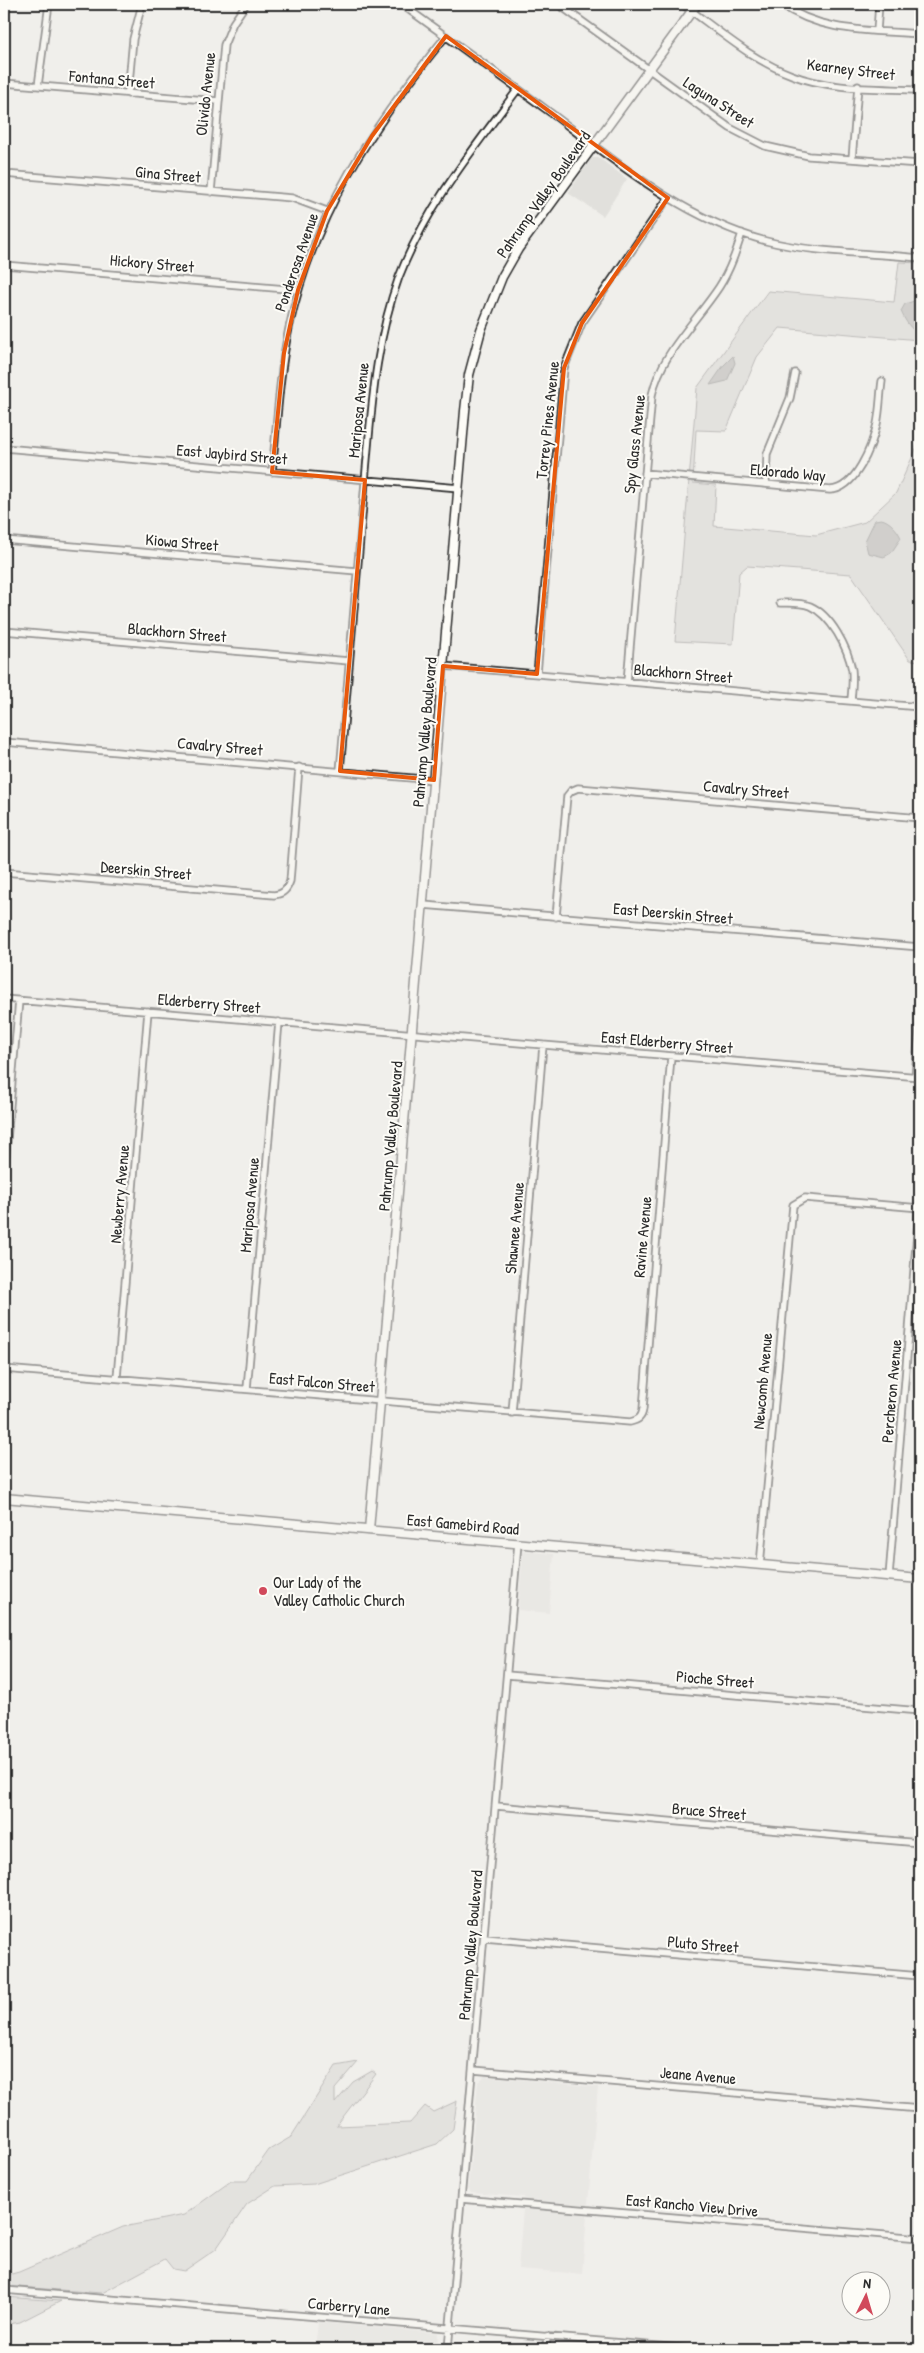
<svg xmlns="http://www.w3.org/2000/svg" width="924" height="2353" font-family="'Patrick Hand',sans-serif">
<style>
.built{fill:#e1e0dc}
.green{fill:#d3d2cf;stroke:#7f7e7d}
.water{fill:#aaa9a7;stroke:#777775}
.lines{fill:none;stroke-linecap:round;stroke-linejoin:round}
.minor-casing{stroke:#2b2b2b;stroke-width:9}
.major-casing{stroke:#2b2b2b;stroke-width:11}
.minor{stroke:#fdfcf7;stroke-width:5.5}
.major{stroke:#fdfcf7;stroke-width:8}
.marked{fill:none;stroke:#e8590c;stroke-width:4;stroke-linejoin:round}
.poi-dot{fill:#d1495b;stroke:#fdfcf7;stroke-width:2}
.labels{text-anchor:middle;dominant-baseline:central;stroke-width:4;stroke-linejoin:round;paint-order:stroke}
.street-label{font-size:16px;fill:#2b2b2b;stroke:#fdfcf7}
.poi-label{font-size:16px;fill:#2b2b2b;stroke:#fdfcf7;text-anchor:start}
</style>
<rect width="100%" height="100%" fill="#f0efeb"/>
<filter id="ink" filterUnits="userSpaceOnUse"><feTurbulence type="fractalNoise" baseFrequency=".02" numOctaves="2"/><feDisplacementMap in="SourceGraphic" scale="10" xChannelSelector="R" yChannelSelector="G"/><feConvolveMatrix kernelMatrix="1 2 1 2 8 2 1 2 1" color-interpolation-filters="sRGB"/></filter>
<g filter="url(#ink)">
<path class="built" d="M 592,158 L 599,158 L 627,179 L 603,216 L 568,193 Z
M 523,1551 L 554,1554 L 549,1613 L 518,1610 Z
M 485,2076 L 598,2087 L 582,2274 L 518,2269 L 524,2197 L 471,2193 L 468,2188 L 478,2082 Z
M 318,2322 L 438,2333 L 437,2349 L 315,2349 Z"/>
<path class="green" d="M 899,262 L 920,263 L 920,340 L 780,328 L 757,357 L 726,431 L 696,430 L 693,483 L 716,485 L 714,526 L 816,535 L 865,522 L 896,493 L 920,440 L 920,661 L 910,660 L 851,574 L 747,566 L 739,573 L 733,644 L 675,641 L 697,388 L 768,291 L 894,302 Z
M 358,2062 L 335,2089 L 335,2103 L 353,2082 L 372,2071 L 376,2074 L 336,2126 L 410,2123 L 425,2106 L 433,2112 L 457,2101 L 453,2129 L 437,2144 L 314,2184 L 275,2186 L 247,2204 L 216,2249 L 184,2271 L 173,2269 L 165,2259 L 102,2293 L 4,2286 L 4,2276 L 19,2272 L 123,2227 L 184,2215 L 231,2181 L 247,2181 L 269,2150 L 291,2137 L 336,2066 Z
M 4,2297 L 61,2301 L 20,2322 L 4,2325 Z"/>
<path class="water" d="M 920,299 L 920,334 C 911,331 904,319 901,311 L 905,304 Z
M 733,356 L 735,363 L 727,381 L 710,385 L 724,365 Z
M 881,519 C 889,520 898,530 901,538 L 891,553 L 884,557 L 868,553 L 865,541 L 875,520 Z"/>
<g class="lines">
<g class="minor-casing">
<path id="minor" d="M 401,4 C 451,40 501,76 551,113 C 617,163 684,219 766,241 C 813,253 872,253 920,258
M 558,4 L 730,128 L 765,146 L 809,156 L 920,164
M 682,4 C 717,29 751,60 792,75 C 830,90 877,88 918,90
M 781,4 C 821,33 872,30 920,34
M 877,31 L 879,4
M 4,83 L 218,101
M 38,86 L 49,4
M 128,94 L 133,39 L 142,4
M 852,159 L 858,86
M 4,174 L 292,198 L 327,211
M 211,192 L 224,45 L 233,23 L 246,4
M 4,265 L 298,290
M 4,448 L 459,488
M 272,472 C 277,424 279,375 289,328 C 314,212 372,127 446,36
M 645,473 L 830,490 C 856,489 872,446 877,424 C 880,410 880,395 882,381
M 766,484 L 767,454 L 790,398 L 795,373
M 4,540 L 357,571
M 780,603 C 790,603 800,602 810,606 C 831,615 848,648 852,670 C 853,680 852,690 851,700
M 4,631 L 349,661
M 443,666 L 920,707
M 537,674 L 564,368 L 582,323 L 668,198
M 627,682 L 652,395 C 661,353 696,322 719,287 C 730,270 736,252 742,233
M 4,742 L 434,780
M 340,771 C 348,670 357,570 366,470 C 372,403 376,340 399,277 C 426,207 474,148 518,89
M 4,872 L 274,895 C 283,894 287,890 290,881 L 299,767
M 423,905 L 920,947
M 556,917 L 567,796 L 571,791 L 578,788 L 920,818
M 4,999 L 920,1077
M 915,1077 L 920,1019
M 4,1175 L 19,1000
M 4,1369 L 630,1422 C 638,1420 642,1418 643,1409 L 671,1056
M 117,1378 L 148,1011
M 247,1389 L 279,1022
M 512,1413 L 543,1045
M 760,1565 L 793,1205 L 805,1198 L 920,1208
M 889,1577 L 919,1208
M 507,1675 L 920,1711
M 496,1806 L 920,1843
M 484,1938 L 920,1976
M 473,2070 L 920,2109
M 461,2199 L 920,2238
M 4,2290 L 693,2349
M 448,2349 L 518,1543
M 546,2349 L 547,2336"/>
</g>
<g class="major-casing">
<path id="major" d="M 4,1498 L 920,1579
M 369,1530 L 465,411 L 469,375 L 481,330 L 502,277 L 518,249 L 697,4"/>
</g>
<use href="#minor" class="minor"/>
<use href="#major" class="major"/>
</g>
</g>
<path d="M0 0H924V2353H0ZM 446,36 L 668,198 L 582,323 L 564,368 L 537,674 L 443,666 L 434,780 L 340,771 L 365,480 L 272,472 L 284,353 L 298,290 L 327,211 L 372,136 Z" fill="#f0efeb" fill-opacity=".55" fill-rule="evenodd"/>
<path class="marked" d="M 446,36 L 668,198 L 582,323 L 564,368 L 537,674 L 443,666 L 434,780 L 340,771 L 365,480 L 272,472 L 284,353 L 298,290 L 327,211 L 372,136 Z"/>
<circle class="poi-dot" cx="263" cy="1591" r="5"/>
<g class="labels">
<g class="street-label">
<text transform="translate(851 69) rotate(7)">Kearney Street</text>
<text transform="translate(112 79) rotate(5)">Fontana Street</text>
<text transform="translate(205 94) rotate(-84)">Olivido Avenue</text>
<text transform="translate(719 102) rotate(33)">Laguna Street</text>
<text transform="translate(168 174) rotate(5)">Gina Street</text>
<text transform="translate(543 194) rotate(-55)">Pahrump Valley Boulevard</text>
<text transform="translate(296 262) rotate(-71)">Ponderosa Avenue</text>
<text transform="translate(152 263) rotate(5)">Hickory Street</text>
<text transform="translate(358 410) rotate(-84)">Mariposa Avenue</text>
<text transform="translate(547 420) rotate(-84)">Torrey Pines Avenue</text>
<text transform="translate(634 444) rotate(-84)">Spy Glass Avenue</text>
<text transform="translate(232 454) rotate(5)">East Jaybird Street</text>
<text transform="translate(788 472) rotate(5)">Eldorado Way</text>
<text transform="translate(182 542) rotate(5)">Kiowa Street</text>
<text transform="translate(177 632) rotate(5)">Blackhorn Street</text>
<text transform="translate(683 673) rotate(5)">Blackhorn Street</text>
<text transform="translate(424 732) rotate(-85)">Pahrump Valley Boulevard</text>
<text transform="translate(220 746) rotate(5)">Cavalry Street</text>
<text transform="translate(746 789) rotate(5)">Cavalry Street</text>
<text transform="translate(146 870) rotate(5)">Deerskin Street</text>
<text transform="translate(673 913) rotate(5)">East Deerskin Street</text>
<text transform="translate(209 1003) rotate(5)">Elderberry Street</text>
<text transform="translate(667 1042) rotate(5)">East Elderberry Street</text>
<text transform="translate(390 1136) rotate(-85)">Pahrump Valley Boulevard</text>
<text transform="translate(119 1194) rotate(-85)">Newberry Avenue</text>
<text transform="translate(249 1205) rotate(-85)">Mariposa Avenue</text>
<text transform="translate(514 1228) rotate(-85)">Shawnee Avenue</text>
<text transform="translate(642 1237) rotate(-85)">Ravine Avenue</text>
<text transform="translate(762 1381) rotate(-85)">Newcomb Avenue</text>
<text transform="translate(322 1382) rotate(5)">East Falcon Street</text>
<text transform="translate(891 1391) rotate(-85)">Percheron Avenue</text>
<text transform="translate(463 1524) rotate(5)">East Gamebird Road</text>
<text transform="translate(715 1679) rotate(5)">Pioche Street</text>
<text transform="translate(709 1811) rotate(5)">Bruce Street</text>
<text transform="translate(703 1944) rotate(5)">Pluto Street</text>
<text transform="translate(470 1945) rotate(-85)">Pahrump Valley Boulevard</text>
<text transform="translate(698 2075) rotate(5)">Jeane Avenue</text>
<text transform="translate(692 2205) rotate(5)">East Rancho View Drive</text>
<text transform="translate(349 2306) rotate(5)">Carberry Lane</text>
</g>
<g class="poi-label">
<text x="273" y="1582">Our Lady of the<tspan x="273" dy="18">Valley Catholic Church</tspan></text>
</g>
</g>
<rect width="924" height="2353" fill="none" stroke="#fdfcf7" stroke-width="20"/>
<rect x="10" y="10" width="904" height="2333" fill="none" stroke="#2b2b2b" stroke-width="2" filter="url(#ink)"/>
<g transform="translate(866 2296) rotate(5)"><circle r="24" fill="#fdfcf7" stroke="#a9a8a5"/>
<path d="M0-4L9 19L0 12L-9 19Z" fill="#d1495b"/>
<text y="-8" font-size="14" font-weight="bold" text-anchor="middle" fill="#2b2b2b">N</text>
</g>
</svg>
